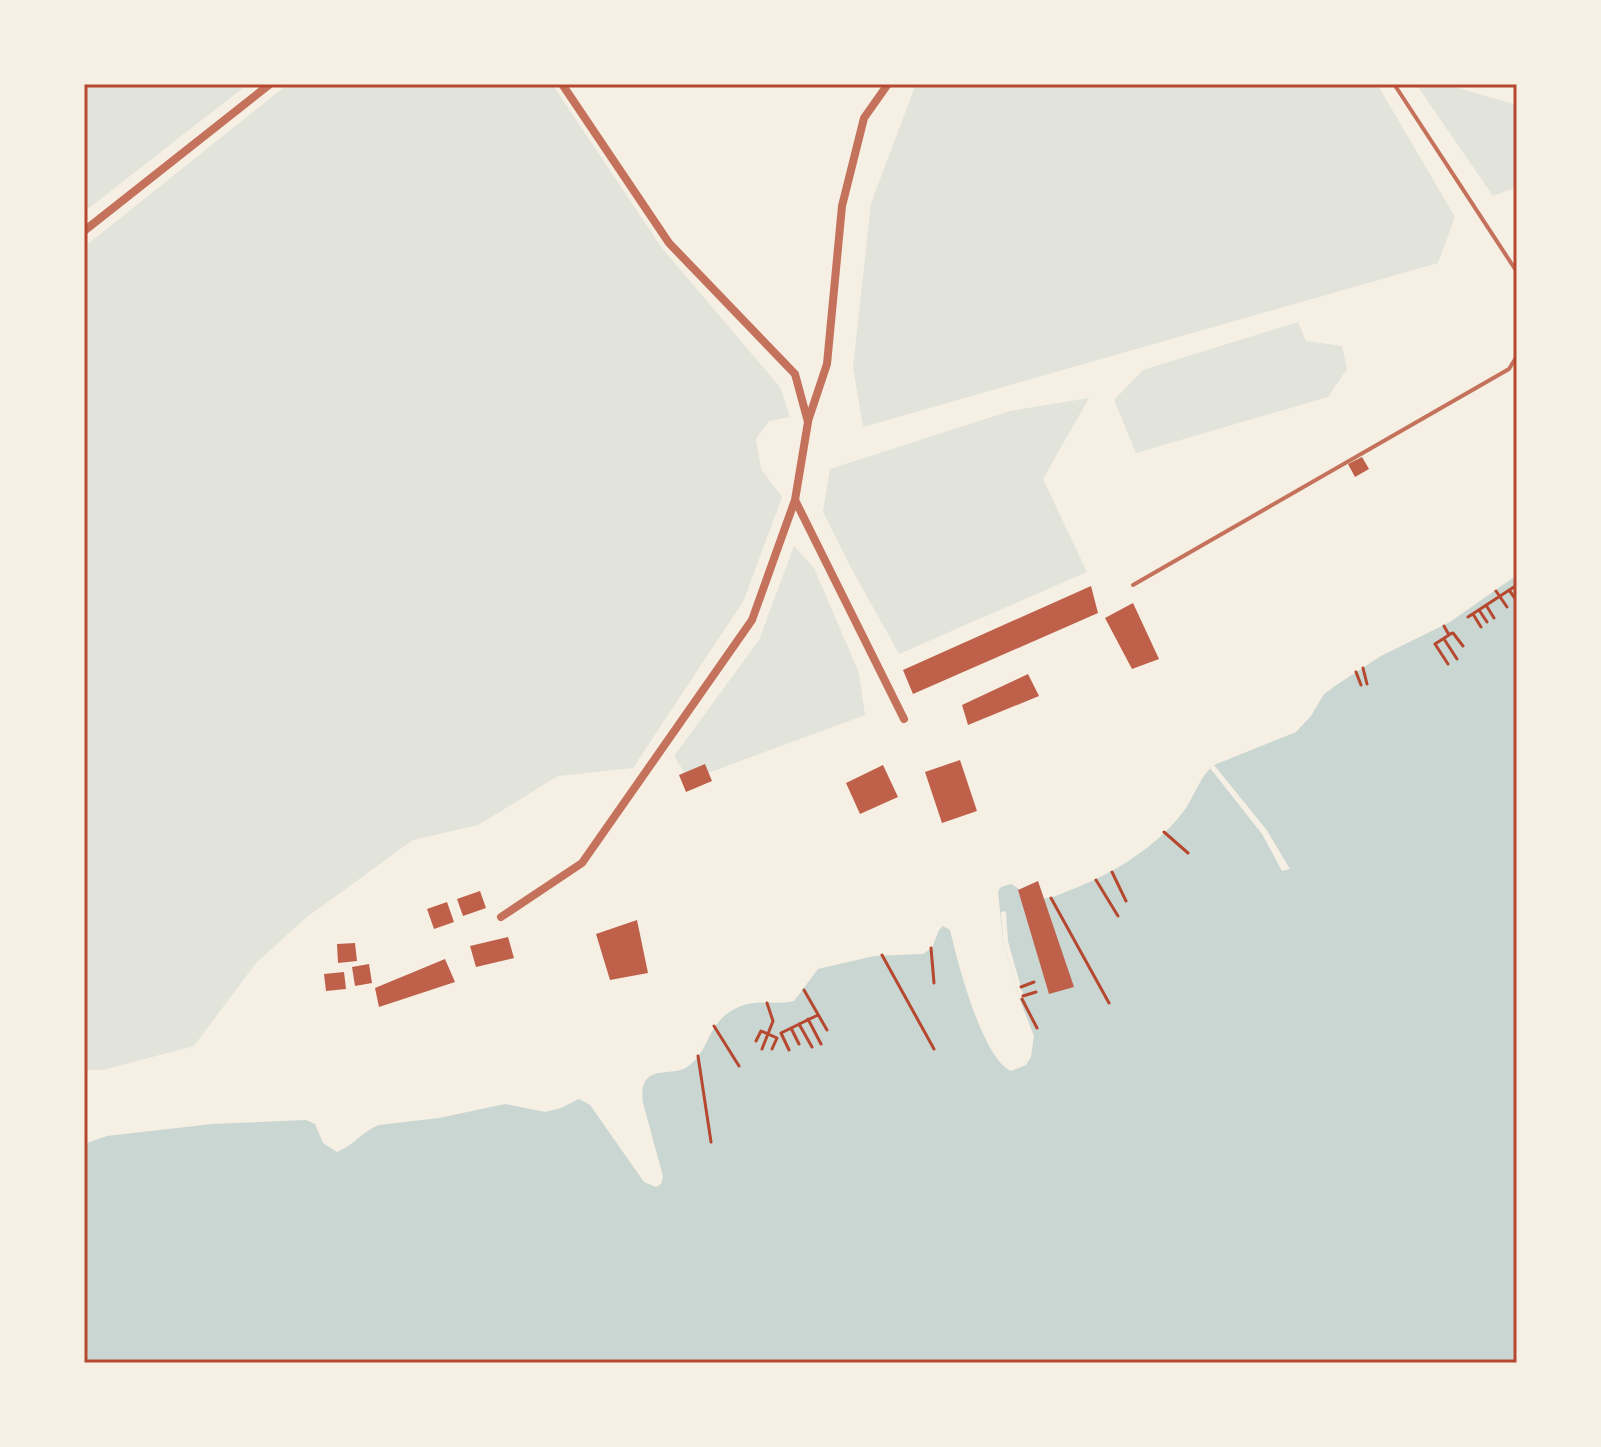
<svg xmlns="http://www.w3.org/2000/svg" width="1601" height="1447" font-family="'Source Sans 3',sans-serif">
<style>
.green{fill:#e2e4dc}
.water{fill:#c9d6d2}
.pier{fill:#f6efe4}
.building{fill:#bf614a}
.lines{fill:none;stroke-linecap:round;stroke-linejoin:round}
.path{stroke:#b5482f;stroke-width:3}
.service{stroke:#c5725c;stroke-width:4}
.minor{stroke:#c5725c;stroke-width:8}
.neatline{fill:none;stroke:#b5482f;stroke-width:3}
</style>
<rect width="100%" height="100%" fill="#f6efe4"/>
<path class="green" d="M 84,84 L 248,84 L 84,212 Z
M 288,84 L 552,84 L 662,248 L 780,387 L 790,417 L 769,421 L 756,439 L 761,469 L 782,497 L 744,600 L 633,768 L 558,776 L 478,825 L 413,840 L 307,917 L 256,963 L 194,1046 L 103,1070 L 84,1070 L 84,247 Z
M 916,84 L 1377,84 L 1455,217 L 1438,263 L 863,427 L 853,367 L 871,203 Z
M 1416,84 L 1444,84 L 1517,105 L 1517,187 L 1493,196 Z
M 1298,322 L 1306,341 L 1342,346 L 1347,369 L 1328,397 L 1136,453 L 1114,400 L 1143,370 Z
M 1089,398 L 1043,479 L 1087,572 L 899,654 L 850,566 L 823,512 L 830,469 L 1010,411 Z
M 794,546 L 814,568 L 859,673 L 865,715 L 689,780 L 674,756 L 759,640 Z"/>
<path class="water" d="M 1517,575 L 1517,1363 L 84,1363 L 84,1144 L 107,1136 L 212,1124 L 306,1120 L 315,1124 L 323,1143 L 337,1152 C 354,1146 362,1131 379,1125 L 439,1118 L 505,1104 L 545,1112 L 561,1108 L 579,1099 L 590,1105 L 644,1182 L 656,1187 L 661,1184 L 663,1176 L 643,1103 C 638,1061 671,1078 687,1067 C 712,1051 705,1018 744,1005 C 760,1000 778,1005 794,1001 L 818,969 L 874,956 L 923,954 L 932,948 L 939,930 L 943,926 L 950,930 C 957,960 982,1058 1011,1071 L 1026,1065 L 1031,1057 L 1034,1036 L 1020,1000 L 1003,940 L 998,891 L 1001,887 L 1011,884 C 1020,889 1028,897 1038,898 C 1048,900 1059,895 1068,891 C 1110,875 1151,851 1180,816 C 1194,800 1198,778 1214,765 L 1296,732 L 1311,716 L 1324,694 L 1338,684 L 1381,656 L 1450,622 Z"/>
<path class="pier" d="M 1214,765 L 1266,829 L 1290,869 L 1282,871 L 1262,834 L 1210,768 Z
M 1006,911 L 1008,941 L 1024,998 L 1020,1000 L 1003,940 L 1001,912 Z"/>
<path class="building" d="M 1362,457 L 1369,469 L 1355,477 L 1348,464 Z
M 1091,586 L 1098,613 L 913,694 L 903,670 Z
M 1133,603 L 1159,659 L 1132,669 L 1105,618 Z
M 1028,674 L 1039,696 L 968,725 L 962,705 Z
M 960,760 L 977,811 L 942,823 L 925,772 Z
M 705,764 L 712,781 L 686,792 L 679,775 Z
M 883,765 L 898,797 L 860,814 L 846,783 Z
M 1038,881 L 1074,987 L 1049,994 L 1018,890 Z
M 480,891 L 486,908 L 463,916 L 457,899 Z
M 447,902 L 454,922 L 434,929 L 427,909 Z
M 637,920 L 648,973 L 610,980 L 596,934 Z
M 508,937 L 514,958 L 476,967 L 470,946 Z
M 355,943 L 357,961 L 338,963 L 337,944 Z
M 445,959 L 455,982 L 379,1007 L 375,988 Z
M 369,964 L 372,983 L 355,986 L 352,967 Z
M 344,972 L 346,989 L 326,991 L 324,974 Z"/>
<g class="lines">
<path class="path" d="M 1516,576 L 1517,578
M 1509,590 L 1517,601
M 1496,591 L 1507,607
M 1486,605 L 1494,618
M 1479,610 L 1487,622
M 1473,614 L 1481,627
M 1468,617 L 1517,585
M 1444,626 L 1449,635 L 1435,644 L 1448,664
M 1450,634 L 1453,633 L 1463,646
M 1444,639 L 1457,659
M 1363,668 L 1367,684
M 1356,672 L 1361,685
M 1164,832 L 1188,853
M 1112,872 L 1126,901
M 1096,880 L 1118,916
M 1051,898 L 1109,1003
M 931,948 L 934,983
M 882,955 L 934,1049
M 1021,987 L 1034,982
M 804,990 L 827,1030
M 1023,996 L 1036,992
M 1022,999 L 1037,1028
M 808,1019 L 821,1044
M 799,1024 L 812,1047
M 714,1026 L 739,1066
M 791,1028 L 799,1044
M 756,1041 L 761,1031 L 777,1038 L 772,1049
M 762,1049 L 773,1021 L 767,1003
M 789,1050 L 781,1033 L 818,1015
M 698,1056 L 711,1142"/>
<path class="service" d="M 1394,84 L 1517,272
M 1514,84 L 1517,85
M 1133,585 L 1509,369 L 1517,356"/>
<path class="minor" d="M 562,84 L 669,243 L 795,374 L 808,422 L 795,500 L 904,719
M 84,231 L 270,84
M 808,421 L 827,364 L 842,206 L 864,118 L 888,84
M 501,917 L 582,863 L 752,620 L 795,500"/>
</g>
<rect width="1601" height="1447" fill="none" stroke="#f6efe4" stroke-width="172"/>
<rect x="86" y="86" width="1429" height="1275" class="neatline"/>
</svg>
